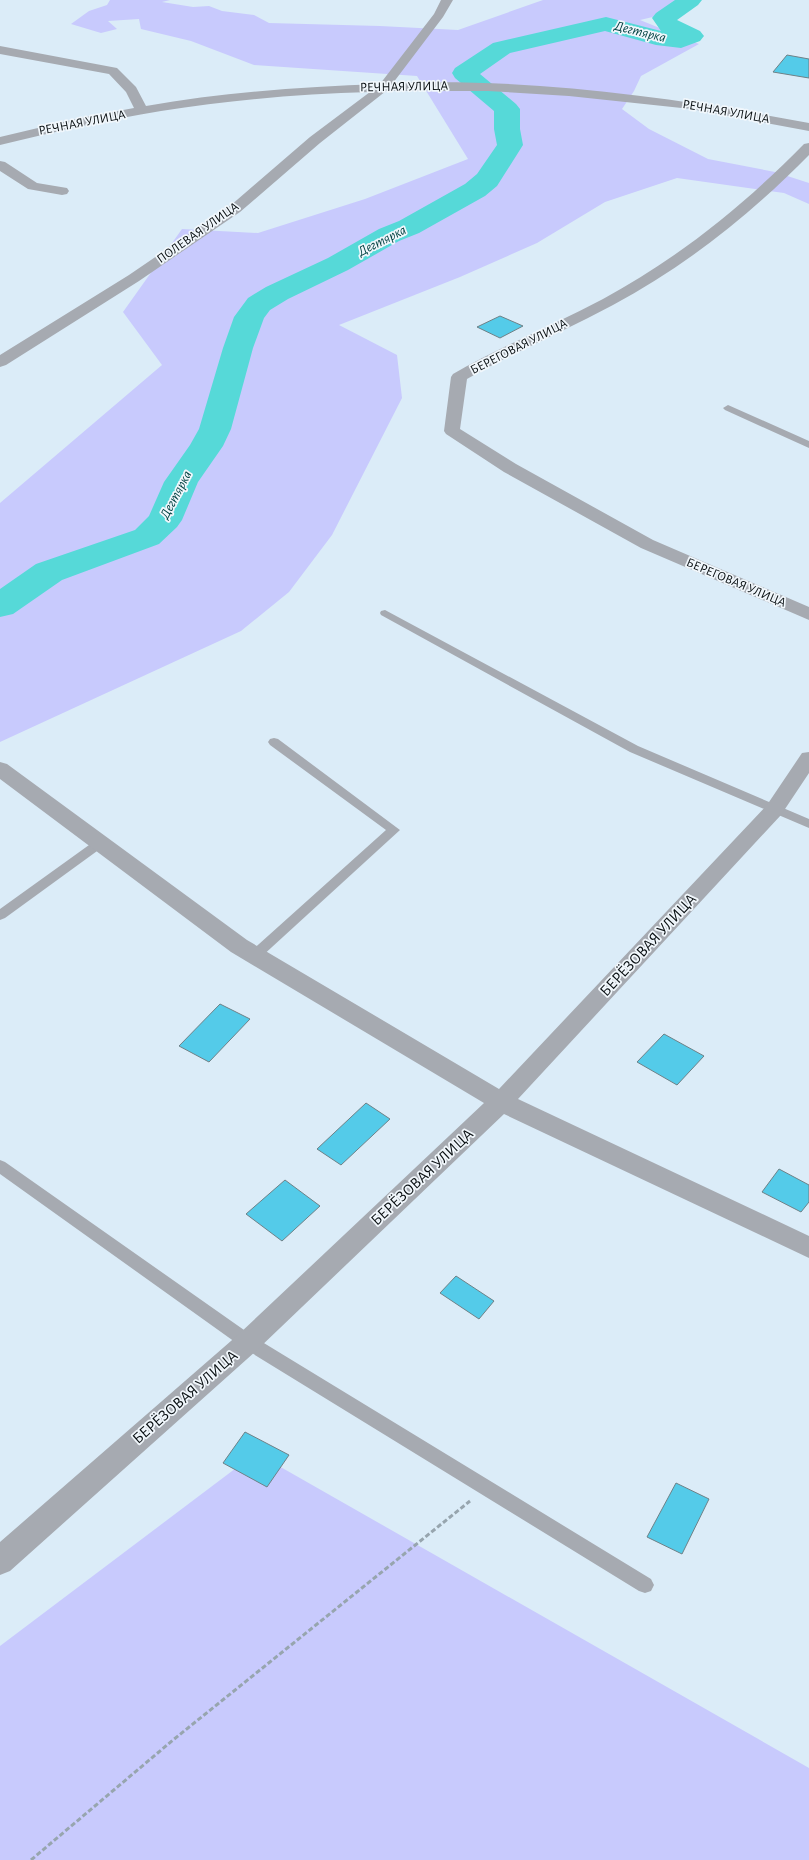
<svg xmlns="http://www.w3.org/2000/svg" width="809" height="1860" font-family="'Alegreya Sans',sans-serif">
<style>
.green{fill:#c8cafd}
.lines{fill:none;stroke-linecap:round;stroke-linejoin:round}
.river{fill:#56d9d8;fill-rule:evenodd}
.building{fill:#54cbe9;stroke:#6e8187}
.path{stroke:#97a5ae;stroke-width:3;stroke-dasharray:5 2.5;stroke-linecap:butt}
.lane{fill:#a6aab1;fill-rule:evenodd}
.street{fill:#a6aab1;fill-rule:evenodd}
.labels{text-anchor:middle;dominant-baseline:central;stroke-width:3.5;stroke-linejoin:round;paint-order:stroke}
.far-street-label{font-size:13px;fill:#090f12;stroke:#f1f7fc}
.far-water-label{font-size:14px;font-style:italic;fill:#034242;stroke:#f1f7fc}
.street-label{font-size:16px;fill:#090f12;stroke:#f1f7fc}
</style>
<rect width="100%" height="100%" fill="#dbecf8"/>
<path class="green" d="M 110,0 L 170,0 L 162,2 L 193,7 L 209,6 L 222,11 L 254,15 L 269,23 L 380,26 L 458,30 L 543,0 L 692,0 L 674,12 L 640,20 L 699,44 L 641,76 L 634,91 L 622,109 L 649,129 L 708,159 L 775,172 L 809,183 L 809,204 L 784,193 L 677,178 L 605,202 L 537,243 L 460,277 L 339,325 L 397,355 L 402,398 L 332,535 L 289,592 L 241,631 L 0,742 L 0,503 L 162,365 L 123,312 L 182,229 L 258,233 L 365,199 L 468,159 L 417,76 L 254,65 L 191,41 L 141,29 L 139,19 L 108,21 L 117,29 L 101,33 L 71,24 L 89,11 L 107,5 Z
M 256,1453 L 809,1768 L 809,1860 L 0,1860 L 0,1646 Z"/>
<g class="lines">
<path class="river" d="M 675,0 L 702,0 L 698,5 L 677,20 L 700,31 L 704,36 L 700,41 L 681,48 L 656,45 L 605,31 L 510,53 L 480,74 L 516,104 L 520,109 L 520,129 L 523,145 L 497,186 L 485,196 L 419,233 L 399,241 L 348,270 L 288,299 L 270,310 L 264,318 L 253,348 L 231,429 L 223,446 L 198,482 L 182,520 L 177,527 L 159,544 L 62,580 L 13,614 L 0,617 L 0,589 L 36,564 L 135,530 L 149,516 L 164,482 L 190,445 L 199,429 L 223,348 L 234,317 L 248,298 L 266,287 L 328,258 L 379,229 L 399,221 L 465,184 L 477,174 L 497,145 L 494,129 L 494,111 L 455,78 L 452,73 L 455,68 L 493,43 L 606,17 L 661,31 L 652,18 L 656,13 Z"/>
</g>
<path class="building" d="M 787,55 L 809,59 L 809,78 L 773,72 Z
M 500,316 L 523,326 L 500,338 L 477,327 Z
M 220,1004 L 250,1019 L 209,1062 L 179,1046 Z
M 664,1034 L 704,1056 L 677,1085 L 637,1062 Z
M 366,1103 L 390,1119 L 341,1165 L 317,1149 Z
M 779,1169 L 809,1185 L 809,1202 L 801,1212 L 762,1192 Z
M 285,1180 L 320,1206 L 282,1241 L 246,1214 Z
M 456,1276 L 494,1301 L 479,1319 L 440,1293 Z
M 245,1432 L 289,1455 L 267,1487 L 223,1463 Z
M 676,1483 L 709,1499 L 682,1554 L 647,1537 Z"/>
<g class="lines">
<path class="path" d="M 31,1860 L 173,1740 L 470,1501"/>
<path class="lane" d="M 728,405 L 809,441 L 809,448 L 725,410 L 723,408 Z
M 385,610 L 638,746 L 809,819 L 809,828 L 630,752 L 381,615 L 380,613 L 381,611 Z
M 274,738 L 278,739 L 400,830 L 260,958 L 255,960 L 250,958 L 248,955 L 250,952 L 386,830 L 270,745 L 268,742 L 270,739 Z
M 100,839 L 104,840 L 106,843 L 104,846 L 5,918 L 0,920 L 0,909 L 96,840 Z
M 0,1160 L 5,1162 L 254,1337 L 651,1579 L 654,1585 L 651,1591 L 645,1593 L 639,1591 L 242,1347 L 0,1174 Z"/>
<path class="street" d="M 441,0 L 453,0 L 443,17 L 393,83 C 533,78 672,97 809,123 L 809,131 L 691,109 L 569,96 L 488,91 L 386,91 L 320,143 L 240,212 L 139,281 L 6,365 L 0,367 L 0,355 L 129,275 L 230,206 L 310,137 L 370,92 C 300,94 230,100 161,111 C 107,120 53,132 0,145 L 0,137 L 80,118 L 134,108 L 126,92 L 109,74 L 0,54 L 0,46 L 117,68 L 136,87 L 146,106 C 223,92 302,87 380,84 L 434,14 Z
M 809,143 L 809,155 C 751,214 686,266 613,305 C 565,331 514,352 467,379 L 460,429 L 516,464 L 653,540 L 809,607 L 809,620 L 641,548 L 504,472 L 446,434 L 444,431 L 451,377 L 453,374 C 502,346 554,325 603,299 C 680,257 743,206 804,144 Z
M 0,161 L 5,162 L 37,183 L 67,188 L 69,191 L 67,194 L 62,195 L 28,189 L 0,171 Z
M 809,752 L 809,773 L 781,815 L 518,1099 L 809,1236 L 809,1258 L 504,1114 L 257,1350 L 10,1571 L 0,1575 L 0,1542 L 239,1334 L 484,1103 L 231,952 L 0,779 L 0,762 L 7,764 L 247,940 L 499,1089 L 767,805 L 802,753 Z"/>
</g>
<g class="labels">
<g class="far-street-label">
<text transform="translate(404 87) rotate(-1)">РЕЧНАЯ УЛИЦА</text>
<text transform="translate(726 112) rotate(10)">РЕЧНАЯ УЛИЦА</text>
<text transform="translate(82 123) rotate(-11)">РЕЧНАЯ УЛИЦА</text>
<text transform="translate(198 233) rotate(-35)">ПОЛЕВАЯ УЛИЦА</text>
<text transform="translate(519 347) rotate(-27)">БЕРЕГОВАЯ УЛИЦА</text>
<text transform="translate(736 583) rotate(23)">БЕРЕГОВАЯ УЛИЦА</text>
</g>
<g class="far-water-label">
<text transform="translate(640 32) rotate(14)">Дегтярка</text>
<text transform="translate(382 241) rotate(-27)">Дегтярка</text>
<text transform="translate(176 495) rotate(-62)">Дегтярка</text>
</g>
<g class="street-label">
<text transform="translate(648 945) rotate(-47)">БЕРЁЗОВАЯ УЛИЦА</text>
<text transform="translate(422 1177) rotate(-43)">БЕРЁЗОВАЯ УЛИЦА</text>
<text transform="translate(185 1397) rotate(-41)">БЕРЁЗОВАЯ УЛИЦА</text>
</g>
</g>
</svg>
